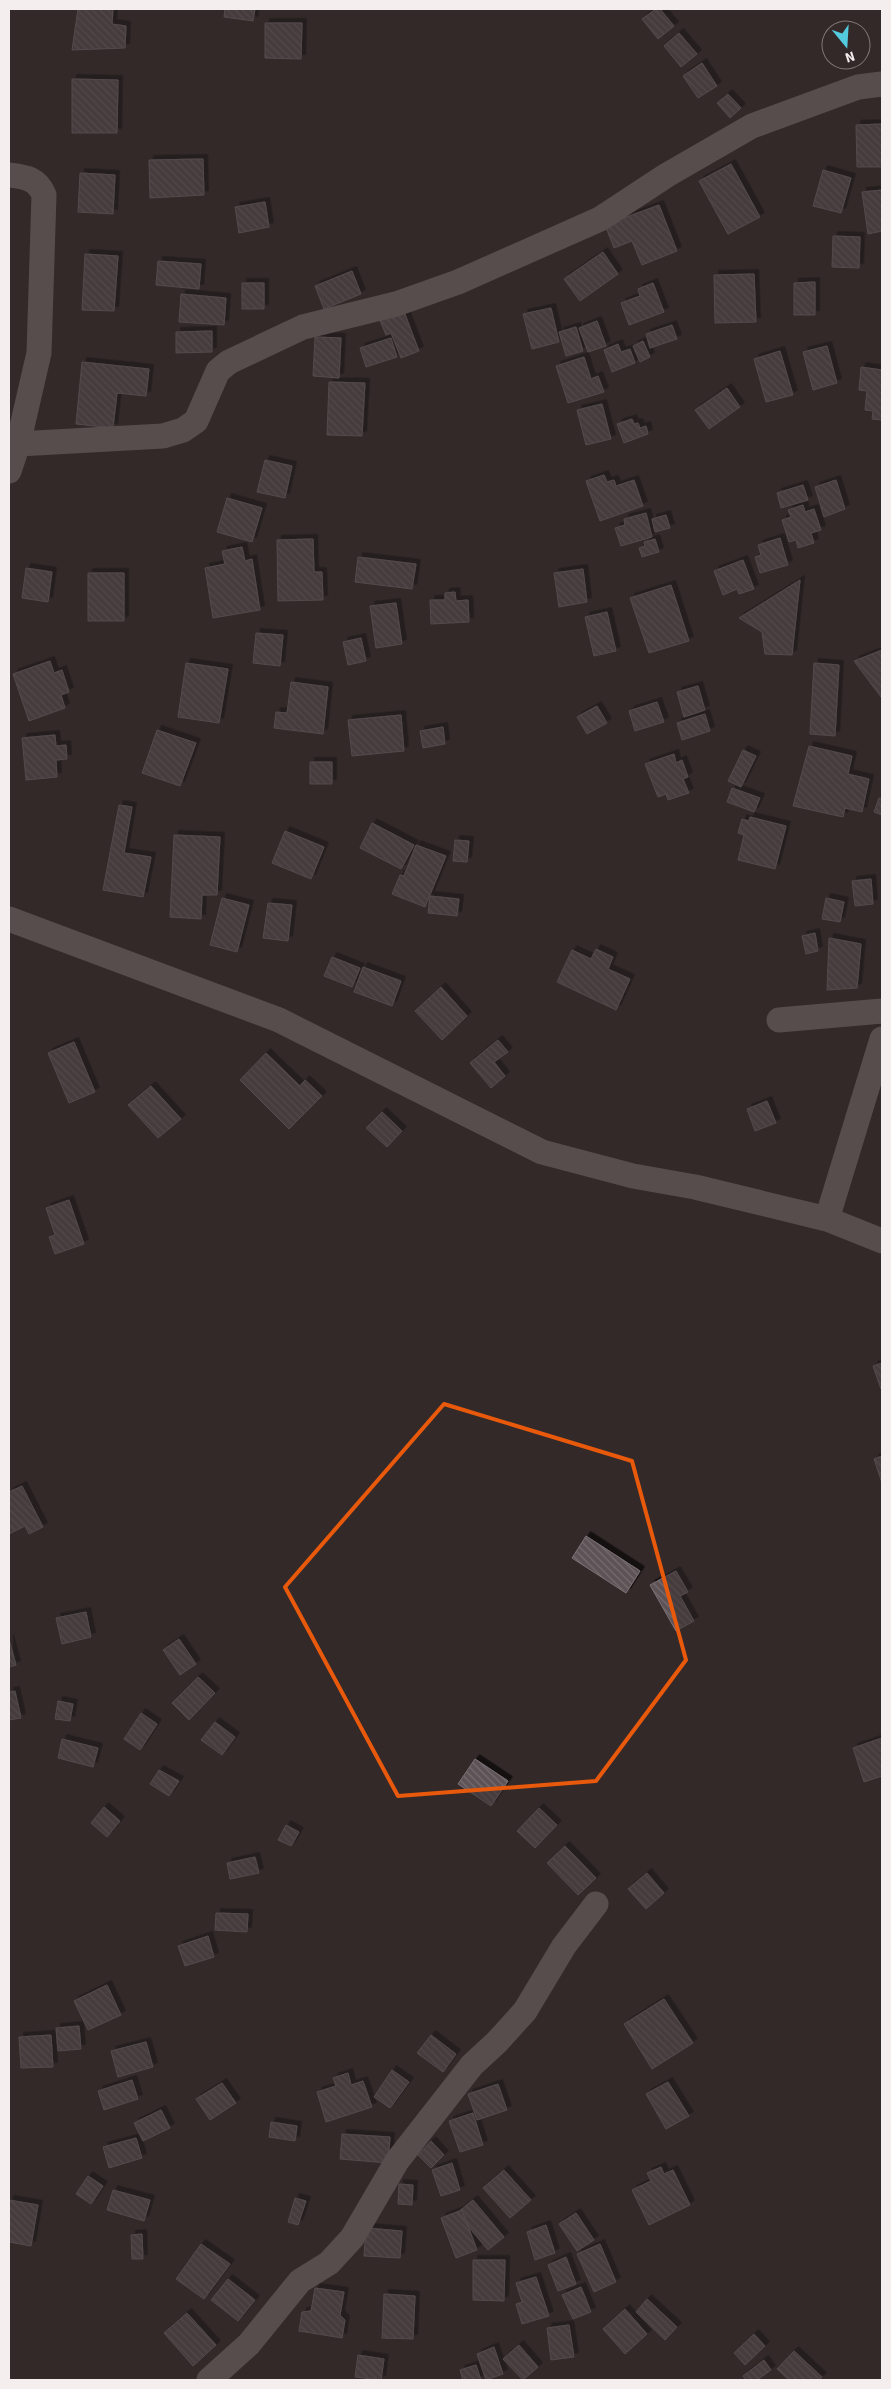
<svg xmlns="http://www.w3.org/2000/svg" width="891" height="2389" font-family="'Source Sans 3',sans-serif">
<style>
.building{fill:url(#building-back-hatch);stroke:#7b7176;filter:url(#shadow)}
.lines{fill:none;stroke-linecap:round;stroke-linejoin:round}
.minor{stroke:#857978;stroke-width:25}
.marked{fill:none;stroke:#e8590c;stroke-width:4;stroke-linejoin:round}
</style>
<defs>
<pattern id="building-back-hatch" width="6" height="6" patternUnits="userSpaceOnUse" patternTransform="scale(1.25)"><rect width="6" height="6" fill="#5d5357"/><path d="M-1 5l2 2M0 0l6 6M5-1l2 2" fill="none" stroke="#756c6f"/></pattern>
<filter id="shadow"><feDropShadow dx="4.5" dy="-4.5" stdDeviation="0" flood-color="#0009"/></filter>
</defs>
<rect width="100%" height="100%" fill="#332929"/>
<path class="building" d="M 78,9 L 113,9 L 112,24 L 126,26 L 125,48 L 72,50 Z
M 225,9 L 255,9 L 253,21 L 224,17 Z
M 656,9 L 660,9 L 674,26 L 658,39 L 642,19 Z
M 265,23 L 302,23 L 301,59 L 265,58 Z
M 679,33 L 697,54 L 681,67 L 664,46 Z
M 702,63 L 717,86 L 698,98 L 683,76 Z
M 72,79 L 118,80 L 117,133 L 72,133 Z
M 728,94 L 741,108 L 730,118 L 717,103 Z
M 882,124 L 882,167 L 857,167 L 856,125 Z
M 203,159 L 204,195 L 150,198 L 149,160 Z
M 731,164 L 760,217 L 728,234 L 699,181 Z
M 823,170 L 851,178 L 841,213 L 813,206 Z
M 80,173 L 115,175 L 113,214 L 78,212 Z
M 882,190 L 882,231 L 868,234 L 862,192 Z
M 265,202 L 269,227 L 239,233 L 235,207 Z
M 659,205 L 677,251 L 642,265 L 632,241 L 614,248 L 605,225 Z
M 833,236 L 860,237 L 859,268 L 832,267 Z
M 603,252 L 618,274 L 580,301 L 564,279 Z
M 85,254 L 118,256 L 114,311 L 82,310 Z
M 158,261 L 201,264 L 199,289 L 156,285 Z
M 352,271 L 361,294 L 324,309 L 315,286 Z
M 754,274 L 756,322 L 715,323 L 714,275 Z
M 815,282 L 815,315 L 794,315 L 794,283 Z
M 242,283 L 264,283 L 264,309 L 242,309 Z
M 653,283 L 664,312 L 629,325 L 621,303 L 640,296 L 638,289 Z
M 181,294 L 226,298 L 224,325 L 179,322 Z
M 551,308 L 559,342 L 532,349 L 523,314 Z
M 403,309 L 419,351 L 401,358 L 391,333 L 386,335 L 379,318 Z
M 597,321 L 606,346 L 588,352 L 579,328 Z
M 672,325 L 677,339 L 650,348 L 646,334 Z
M 576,327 L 583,351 L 566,356 L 559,332 Z
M 212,331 L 212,352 L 176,353 L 176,332 Z
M 315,337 L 341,338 L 339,378 L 313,376 Z
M 391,338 L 397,357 L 366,367 L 360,348 Z
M 643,341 L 650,357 L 640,362 L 633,346 Z
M 618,344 L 621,352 L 630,349 L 635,363 L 612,372 L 604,350 Z
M 827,346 L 837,383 L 813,390 L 803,352 Z
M 780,351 L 793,395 L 766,402 L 754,359 Z
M 584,357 L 591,379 L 598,376 L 604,392 L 568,403 L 556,366 Z
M 82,362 L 149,369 L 146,396 L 117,393 L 113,428 L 76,424 Z
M 861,367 L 882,370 L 882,420 L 872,419 L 873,411 L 865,410 L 867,391 L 859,390 Z
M 329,382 L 365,383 L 362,436 L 327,435 Z
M 727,388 L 740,407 L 709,429 L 695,410 Z
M 602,404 L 611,439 L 586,445 L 577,410 Z
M 632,419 L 634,424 L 638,423 L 640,428 L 646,426 L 648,434 L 624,443 L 617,424 Z
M 265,460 L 292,466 L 285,498 L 257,492 Z
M 604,475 L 607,482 L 614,480 L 616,486 L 634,480 L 643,506 L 600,521 L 586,481 Z
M 836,480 L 845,509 L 824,517 L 815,487 Z
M 803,485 L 808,500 L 781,508 L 777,493 Z
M 227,498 L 262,508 L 252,542 L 217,532 Z
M 803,505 L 805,512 L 814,509 L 821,530 L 811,533 L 814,543 L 798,548 L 796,540 L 789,542 L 782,520 L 791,517 L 788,510 Z
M 646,513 L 652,537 L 621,546 L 615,528 L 625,525 L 624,519 Z
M 666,515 L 670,528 L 655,532 L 652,519 Z
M 780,538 L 788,565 L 760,573 L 755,557 L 761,555 L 758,545 Z
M 313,539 L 314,572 L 322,572 L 323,600 L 278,601 L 277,540 Z
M 655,539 L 659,552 L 642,557 L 639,548 L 645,546 L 644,542 Z
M 242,547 L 245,561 L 252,559 L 260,610 L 213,618 L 205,568 L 225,564 L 222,551 Z
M 358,557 L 416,564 L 412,589 L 355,582 Z
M 743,560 L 754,589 L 739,594 L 737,589 L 723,595 L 714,571 Z
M 26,568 L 52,572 L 48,602 L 22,598 Z
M 583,569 L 587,602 L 559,607 L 554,573 Z
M 88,573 L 124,573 L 124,621 L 88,621 Z
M 800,580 L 792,655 L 765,654 L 762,632 L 739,618 Z
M 671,585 L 689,641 L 649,653 L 630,598 Z
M 455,592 L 456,601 L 468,600 L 469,622 L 431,624 L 430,600 L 445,600 L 445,593 Z
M 396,603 L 402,644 L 376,648 L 370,606 Z
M 607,612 L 616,651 L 594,656 L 585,617 Z
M 256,633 L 283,635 L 280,666 L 253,663 Z
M 361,638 L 366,661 L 348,665 L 343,642 Z
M 882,650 L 882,696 L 881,697 L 854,661 Z
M 50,661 L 54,673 L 62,670 L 69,692 L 61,695 L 65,708 L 29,721 L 13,674 Z
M 186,663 L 228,669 L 219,723 L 178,717 Z
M 814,663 L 839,665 L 835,736 L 810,734 Z
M 291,682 L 328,687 L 323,734 L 274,728 L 276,712 L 287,713 Z
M 698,686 L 705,710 L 684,717 L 677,692 Z
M 657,702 L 664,722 L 635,731 L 629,711 Z
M 597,706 L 607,723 L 587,734 L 577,717 Z
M 705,714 L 710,731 L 682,740 L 677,723 Z
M 401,715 L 404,751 L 352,756 L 348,720 Z
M 443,727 L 445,744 L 423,748 L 420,731 Z
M 157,730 L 196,743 L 180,786 L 142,773 Z
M 55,735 L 56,746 L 66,745 L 67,759 L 56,760 L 57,777 L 26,780 L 22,738 Z
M 809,746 L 852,756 L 848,774 L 869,779 L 862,812 L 845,808 L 843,817 L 793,806 Z
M 743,750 L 756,756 L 741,787 L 728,781 Z
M 674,754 L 676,763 L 682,760 L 688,777 L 683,779 L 689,793 L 668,800 L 666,794 L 658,797 L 645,764 Z
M 310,762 L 332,762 L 332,784 L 310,784 Z
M 732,788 L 760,798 L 754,812 L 727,802 Z
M 879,798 L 882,799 L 882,815 L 874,812 Z
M 119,805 L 132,807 L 124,853 L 151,857 L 143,897 L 103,890 Z
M 750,817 L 786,826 L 775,869 L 738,860 L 744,835 L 738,833 L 742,819 L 749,821 Z
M 372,823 L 414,845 L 401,869 L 360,848 Z
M 285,831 L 324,847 L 311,879 L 272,863 Z
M 174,835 L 220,837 L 217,895 L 202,895 L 201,919 L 170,917 Z
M 455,840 L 469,841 L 467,862 L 453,861 Z
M 416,845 L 446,856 L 425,907 L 392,894 L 400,875 L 404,876 Z
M 871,879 L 873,904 L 855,906 L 852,881 Z
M 430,896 L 459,899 L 457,916 L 428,913 Z
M 222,898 L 249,905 L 237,952 L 210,945 Z
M 826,898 L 844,902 L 840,922 L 822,919 Z
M 268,903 L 292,905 L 288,941 L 263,938 Z
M 815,933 L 818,951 L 806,954 L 802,936 Z
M 829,938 L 861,944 L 857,988 L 827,990 Z
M 596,949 L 613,957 L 608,969 L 630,979 L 616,1010 L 557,982 L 572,950 L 591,959 Z
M 332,957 L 360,968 L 352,987 L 324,976 Z
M 363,967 L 401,981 L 392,1006 L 354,992 Z
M 441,987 L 467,1016 L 442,1040 L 415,1011 Z
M 498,1040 L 508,1052 L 494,1062 L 505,1076 L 491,1088 L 470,1063 Z
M 74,1042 L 95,1092 L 69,1103 L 48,1053 Z
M 266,1053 L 300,1086 L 305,1080 L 322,1096 L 289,1129 L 240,1080 Z
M 151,1086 L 181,1119 L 158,1138 L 128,1105 Z
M 767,1101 L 776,1123 L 755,1131 L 747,1109 Z
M 382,1112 L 402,1131 L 387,1147 L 366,1128 Z
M 69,1200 L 84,1244 L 55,1254 L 49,1237 L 55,1235 L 46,1208 Z
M 882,1363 L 882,1389 L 881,1389 L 873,1366 Z
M 882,1456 L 882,1483 L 874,1459 Z
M 22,1486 L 43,1527 L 29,1534 L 25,1526 L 9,1534 L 9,1492 Z
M 586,1536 L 640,1571 L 626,1593 L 572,1558 Z
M 676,1571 L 688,1592 L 680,1596 L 694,1621 L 676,1631 L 650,1585 Z
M 86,1612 L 91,1637 L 62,1644 L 56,1618 Z
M 9,1639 L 16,1665 L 9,1667 Z
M 179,1639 L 196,1664 L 180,1675 L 163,1650 Z
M 198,1677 L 215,1693 L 189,1720 L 172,1703 Z
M 15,1691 L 21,1718 L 9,1720 L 9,1692 Z
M 58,1701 L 73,1704 L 70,1721 L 55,1719 Z
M 141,1713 L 157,1724 L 140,1750 L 124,1739 Z
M 215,1722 L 235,1737 L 222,1755 L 201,1740 Z
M 882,1738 L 882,1776 L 864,1782 L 853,1748 Z
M 62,1739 L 98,1748 L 93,1767 L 58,1758 Z
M 475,1759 L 508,1781 L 491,1806 L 458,1784 Z
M 159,1770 L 179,1781 L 169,1796 L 150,1784 Z
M 104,1807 L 120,1821 L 107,1837 L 91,1823 Z
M 539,1808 L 557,1825 L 535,1848 L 517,1831 Z
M 286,1825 L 299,1832 L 291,1846 L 278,1840 Z
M 565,1846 L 596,1878 L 578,1895 L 547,1863 Z
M 255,1857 L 259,1873 L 230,1879 L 227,1863 Z
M 647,1873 L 664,1893 L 646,1909 L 628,1889 Z
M 216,1913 L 248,1914 L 247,1932 L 215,1930 Z
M 208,1936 L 214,1957 L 185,1966 L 178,1946 Z
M 107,1985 L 121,2015 L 88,2030 L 74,2001 Z
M 664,1999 L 693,2043 L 652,2069 L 624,2024 Z
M 79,2026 L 81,2049 L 58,2051 L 56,2028 Z
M 51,2035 L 53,2067 L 21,2068 L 19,2037 Z
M 431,2035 L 456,2054 L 443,2072 L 417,2053 Z
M 146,2042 L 153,2067 L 118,2077 L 111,2051 Z
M 392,2070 L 409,2082 L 390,2108 L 374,2097 Z
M 348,2073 L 351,2085 L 363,2081 L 372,2107 L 326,2122 L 317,2092 L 336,2086 L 333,2078 Z
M 132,2080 L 138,2099 L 104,2110 L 98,2091 Z
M 668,2082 L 689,2116 L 666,2129 L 646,2094 Z
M 222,2083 L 236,2103 L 210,2120 L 196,2099 Z
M 498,2084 L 507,2110 L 477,2120 L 468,2094 Z
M 161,2110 L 170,2128 L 143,2141 L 134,2123 Z
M 473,2113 L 483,2145 L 460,2152 L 449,2121 Z
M 271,2122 L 297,2126 L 295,2141 L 269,2137 Z
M 342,2134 L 390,2137 L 388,2163 L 340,2159 Z
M 136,2138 L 142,2158 L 109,2168 L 103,2147 Z
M 431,2141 L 444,2155 L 431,2168 L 418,2155 Z
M 452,2163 L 460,2190 L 441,2196 L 432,2170 Z
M 661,2167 L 664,2174 L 673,2170 L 690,2205 L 649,2225 L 632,2190 L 651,2181 L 647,2173 Z
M 504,2170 L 531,2200 L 510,2218 L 483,2188 Z
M 88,2176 L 103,2186 L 91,2204 L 76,2194 Z
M 399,2184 L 413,2185 L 412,2205 L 398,2204 Z
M 113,2190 L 150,2200 L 144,2221 L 107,2210 Z
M 295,2198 L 306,2201 L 298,2225 L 288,2222 Z
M 9,2200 L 38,2205 L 31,2246 L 9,2242 Z
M 473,2200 L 504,2237 L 488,2250 L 457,2213 Z
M 462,2210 L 477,2250 L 456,2258 L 441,2218 Z
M 576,2213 L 594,2240 L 577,2251 L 559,2224 Z
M 546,2225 L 555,2253 L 535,2260 L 527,2232 Z
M 366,2228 L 402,2231 L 400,2258 L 364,2256 Z
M 142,2234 L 143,2259 L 132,2259 L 131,2235 Z
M 201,2244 L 230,2264 L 204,2299 L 176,2279 Z
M 600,2244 L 616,2282 L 594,2292 L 577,2254 Z
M 566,2257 L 576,2284 L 558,2291 L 548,2265 Z
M 473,2260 L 505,2260 L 504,2301 L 473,2300 Z
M 536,2277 L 549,2316 L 522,2324 L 516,2304 L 522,2302 L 516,2283 Z
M 228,2279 L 255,2300 L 238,2321 L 211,2300 Z
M 581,2287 L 591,2312 L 573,2319 L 562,2295 Z
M 315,2288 L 344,2292 L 340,2315 L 345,2320 L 342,2338 L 299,2331 L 302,2312 L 311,2311 Z
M 384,2294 L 415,2296 L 413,2339 L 382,2338 Z
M 647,2299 L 677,2327 L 665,2340 L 636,2312 Z
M 625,2309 L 647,2334 L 625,2354 L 603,2329 Z
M 187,2313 L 216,2345 L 193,2366 L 164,2333 Z
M 569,2325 L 574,2357 L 551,2360 L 547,2328 Z
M 754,2334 L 765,2346 L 745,2365 L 734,2353 Z
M 519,2345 L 538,2367 L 523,2380 L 503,2359 Z
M 494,2347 L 503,2374 L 486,2380 L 477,2354 Z
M 794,2351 L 822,2377 L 819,2380 L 789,2380 L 777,2369 Z
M 358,2355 L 384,2359 L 381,2380 L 355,2377 Z
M 764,2360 L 771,2370 L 757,2380 L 746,2380 L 743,2376 Z
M 476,2365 L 481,2380 L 463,2380 L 460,2370 Z"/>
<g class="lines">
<path class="minor" d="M 9,175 C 25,177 37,178 44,195 L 39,353 L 18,444 L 9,471
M 18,444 L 163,436 L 183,430 L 196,421 L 218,371 L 229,362 L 303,327 L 396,304 L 458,282 L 600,219 L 667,175 L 752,126 L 858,87 L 882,84
M 9,919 L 279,1020 L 542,1152 L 633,1176 L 695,1187 L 827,1219 L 882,1241
M 779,1020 L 882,1011
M 827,1219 L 882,1039
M 209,2380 L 249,2344 L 300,2281 L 329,2263 L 352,2238 L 397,2161 L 472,2065 L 497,2042 L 525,2011 L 564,1946 L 596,1904"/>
</g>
<path d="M0 0H891V2389H0ZM 444,1404 L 632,1461 L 686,1660 L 596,1781 L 398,1796 L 285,1587 Z" fill="#332929" fill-opacity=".55" fill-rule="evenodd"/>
<path class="marked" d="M 444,1404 L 632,1461 L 686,1660 L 596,1781 L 398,1796 L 285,1587 Z"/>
<rect width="891" height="2389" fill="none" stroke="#f5eeee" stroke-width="20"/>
<g transform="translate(846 45) rotate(162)"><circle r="24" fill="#332929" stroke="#817878"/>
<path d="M0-4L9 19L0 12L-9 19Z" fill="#54cade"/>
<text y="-8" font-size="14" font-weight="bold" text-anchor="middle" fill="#f5eeee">N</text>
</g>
</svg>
